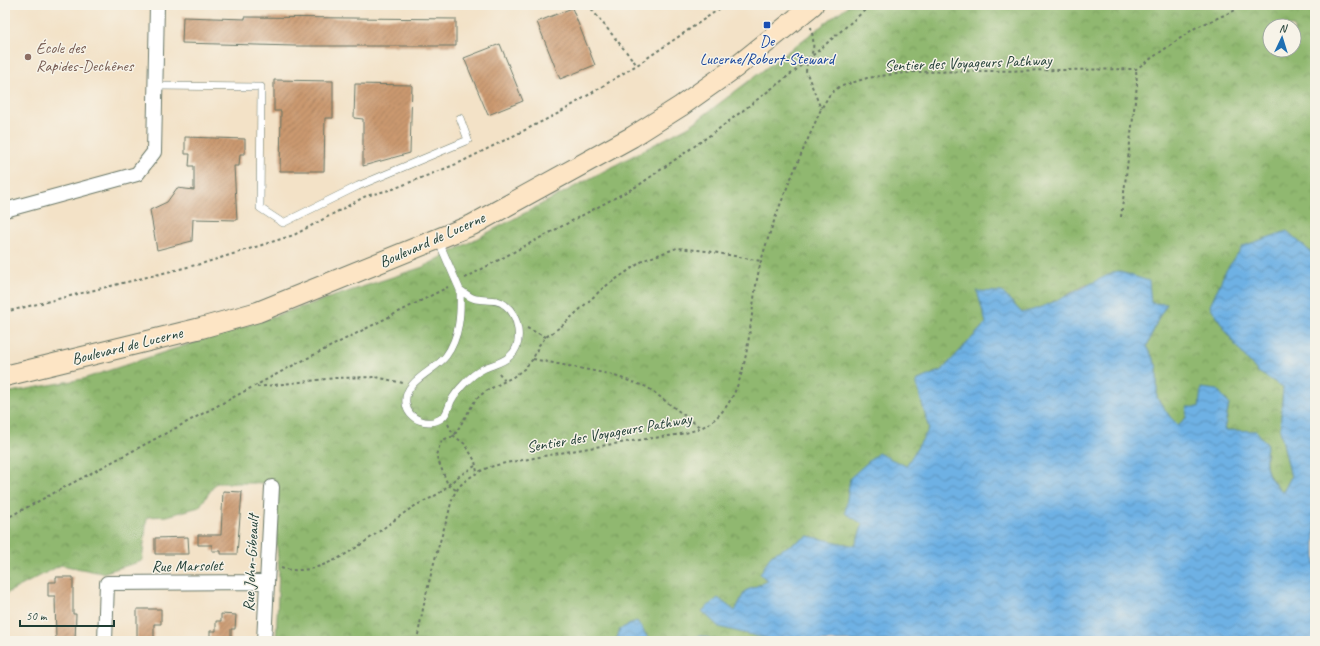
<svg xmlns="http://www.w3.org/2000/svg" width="1320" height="646" font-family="Caveat,sans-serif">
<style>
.forest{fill:url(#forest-crowns);stroke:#587a52;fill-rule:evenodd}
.water{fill:url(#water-waves);stroke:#46778c}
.building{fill:url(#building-hatch)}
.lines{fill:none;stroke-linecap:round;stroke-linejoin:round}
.lane-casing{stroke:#697767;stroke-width:8}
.street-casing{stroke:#697767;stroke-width:16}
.secondary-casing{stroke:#697767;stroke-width:22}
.path{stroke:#697767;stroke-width:2;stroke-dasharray:3 3;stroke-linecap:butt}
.lane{stroke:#fff;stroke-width:7}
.street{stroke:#fff;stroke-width:14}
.secondary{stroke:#fde5c5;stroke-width:20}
.transit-dot{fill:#1a4fb4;stroke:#f7f3e8;stroke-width:1.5}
.education-dot{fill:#8d6e63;stroke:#f7f3e8;stroke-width:1.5}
.labels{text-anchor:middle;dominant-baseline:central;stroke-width:3;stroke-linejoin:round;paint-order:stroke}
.transit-label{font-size:16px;fill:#164399;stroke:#f7f3e8}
.education-label{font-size:16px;fill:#785e54;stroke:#f7f3e8;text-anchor:start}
.street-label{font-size:16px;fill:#1f3d34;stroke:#f7f3e8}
</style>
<defs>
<pattern id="forest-crowns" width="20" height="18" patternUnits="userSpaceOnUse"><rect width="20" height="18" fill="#90b86f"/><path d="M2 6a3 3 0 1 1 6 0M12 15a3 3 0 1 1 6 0" fill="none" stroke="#75975c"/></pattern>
<pattern id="water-waves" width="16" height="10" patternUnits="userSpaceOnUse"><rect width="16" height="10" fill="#6eb1e4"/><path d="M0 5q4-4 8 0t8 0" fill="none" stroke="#5a91ba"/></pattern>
<pattern id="building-hatch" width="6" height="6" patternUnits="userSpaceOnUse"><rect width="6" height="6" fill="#cb9970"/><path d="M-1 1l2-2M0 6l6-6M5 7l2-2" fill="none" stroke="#a47e5d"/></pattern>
</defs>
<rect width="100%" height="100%" fill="#f7f3e8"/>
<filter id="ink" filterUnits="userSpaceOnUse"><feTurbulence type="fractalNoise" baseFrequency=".025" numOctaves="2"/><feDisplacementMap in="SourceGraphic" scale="8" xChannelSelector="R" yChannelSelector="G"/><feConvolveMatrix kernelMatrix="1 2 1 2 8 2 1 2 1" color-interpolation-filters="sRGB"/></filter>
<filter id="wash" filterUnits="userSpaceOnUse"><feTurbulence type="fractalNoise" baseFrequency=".012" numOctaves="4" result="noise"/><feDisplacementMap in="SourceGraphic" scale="16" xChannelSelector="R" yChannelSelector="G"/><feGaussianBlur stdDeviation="0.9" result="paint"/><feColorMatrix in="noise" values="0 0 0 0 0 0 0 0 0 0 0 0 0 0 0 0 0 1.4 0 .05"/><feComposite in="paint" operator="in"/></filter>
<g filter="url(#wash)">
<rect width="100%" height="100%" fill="#f3e2c7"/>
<path class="forest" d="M 849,5 L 1315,5 L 1315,256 L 1287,231 L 1210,306 L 1236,346 L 1258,372 L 1283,387 L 1280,430 L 1291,477 L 1283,492 C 1266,476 1264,467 1267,444 L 1256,431 L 1224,430 L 1229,404 L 1199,407 L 1178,425 L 1170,417 L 1157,397 L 1157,367 L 1147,346 L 1159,317 L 1167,304 L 1151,303 L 1087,284 L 1042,308 L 1022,313 L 1002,292 L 986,323 L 942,370 L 916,381 L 929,429 L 906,467 L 863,524 L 855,546 L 808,536 L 768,581 L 745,591 L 735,612 L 702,611 L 776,641 L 721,641 L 700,636 L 673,641 L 650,641 L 637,621 L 620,629 L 616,641 L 276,641 L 279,571 L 272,483 L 216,483 L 199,507 L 167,516 L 147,517 L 142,561 L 102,573 L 61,565 L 5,594 L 5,393 L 83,379 L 423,267 L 691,125 ZM 1270,26 L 1294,26 L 1294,50 L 1270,50 Z"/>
<path class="water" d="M 1287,231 L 1315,256 L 1315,641 L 776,641 L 719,627 L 702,611 L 718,598 L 735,611 L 745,591 L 768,581 L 760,574 L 771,555 L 808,536 L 855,546 L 863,524 L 845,513 L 850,478 L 878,453 L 906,466 L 929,429 L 916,381 L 942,370 L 986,323 L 977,291 L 1002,292 L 1022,313 C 1055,305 1085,285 1117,271 L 1149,281 L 1151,303 L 1167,304 L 1159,317 L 1147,346 L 1157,367 L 1157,398 L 1170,417 L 1178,425 L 1186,418 L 1187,407 L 1199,407 L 1201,388 L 1218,390 L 1229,404 L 1224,430 L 1256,431 L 1267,444 C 1264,466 1265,477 1283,492 L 1291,477 L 1280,430 L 1283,387 L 1258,372 L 1236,346 L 1210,306 L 1225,272 L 1243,246 Z
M 637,621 L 650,641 L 616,641 L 620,629 Z
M 700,636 L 721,641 L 673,641 Z"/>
<g id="blocks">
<path class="building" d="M 572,8 L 595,65 L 560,79 L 537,22 Z
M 183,17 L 245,19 L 245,17 L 456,19 L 456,46 L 294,46 L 182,43 Z
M 500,44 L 523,101 L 488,115 L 464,58 Z
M 274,80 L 333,81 L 333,118 L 325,118 L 324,171 L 280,171 L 281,111 L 274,111 Z
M 355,84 L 412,85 L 410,153 L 363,166 L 363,119 L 354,118 Z
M 185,137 L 245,139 L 245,154 L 240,154 L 239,166 L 234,166 L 237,220 L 193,219 L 192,241 L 157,250 L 150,210 L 167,202 L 177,188 L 194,190 L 194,166 L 189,166 L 190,154 L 185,154 Z
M 223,491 L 242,492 L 237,554 L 221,554 L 221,551 L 212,551 L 212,545 L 198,545 L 198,535 L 221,535 Z
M 188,537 L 189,554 L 155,554 L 155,538 Z
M 56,577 L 73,577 L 73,614 L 76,614 L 75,641 L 56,641 L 55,596 L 48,596 L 48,582 L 56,582 Z
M 137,609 L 161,609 L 161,624 L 154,624 L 154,641 L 137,641 Z
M 221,614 L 236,615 L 235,629 L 231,629 L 231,641 L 210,641 L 210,631 L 216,631 L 216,621 L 221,621 Z"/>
</g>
</g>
<g filter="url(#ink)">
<use href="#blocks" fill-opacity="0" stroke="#697767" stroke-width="1"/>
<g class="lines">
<g class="lane-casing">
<path id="lane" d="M 156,86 L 261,87 L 260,208 L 283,223 L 358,186 L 468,140 L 460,118
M 438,240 L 460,290
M 460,290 C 465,293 470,298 476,299 C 486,301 497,298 505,305 C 519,315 524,344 510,356 C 503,363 491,365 483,369 C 471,375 457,390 451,401 C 449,406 447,414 443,417 C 430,428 407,420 406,403 C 403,381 435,371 446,356 C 460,337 461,313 460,290 Z"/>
</g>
<g class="street-casing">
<path id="street" d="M 5,210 L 137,174 L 154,152 L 157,5
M 105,641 L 107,583 L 267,582
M 264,641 L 272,487"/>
</g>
<g class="secondary-casing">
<path id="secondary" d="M 5,376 L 201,328 L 258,312 L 472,225 L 632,137 L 681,106 L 736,67 L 813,5"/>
</g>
<path class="path" d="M 588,5 L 637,65
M 809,59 C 816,48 813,39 811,27
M 807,63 L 806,71 L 821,109
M 1121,217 L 1137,85 L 1136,69
M 465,278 L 639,185 L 716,131 L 796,70 L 871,5
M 5,312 L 204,263 L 294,235 L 366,196 L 393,189 L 459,163 L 561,112 L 640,63 L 725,5
M 527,328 L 546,337
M 533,359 L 609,374 L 647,387 L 701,428
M 499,373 L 505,381
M 257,387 L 335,378 L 376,377 L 403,383
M 448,424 L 454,436 L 465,444 L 475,461 L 477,472
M 475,466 L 459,476 L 448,485 L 436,455 L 442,440 L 454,436 L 476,399 L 486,391 L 513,377 L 524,369 L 533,359 L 539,345 L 546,337 L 563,325 L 603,288 L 644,260 L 677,248 L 707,251 L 761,261
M 5,519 L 292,366 L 448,287
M 281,568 C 326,581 375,532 410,509 C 423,500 437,498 448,485 L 456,490
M 417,641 C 424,599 434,559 447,519 C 450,510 451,497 457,490 C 461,483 470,477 477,473 C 492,464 512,462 529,459 C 568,451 606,445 646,439 C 672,435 701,435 720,414 C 754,379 748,304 762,258 C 777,206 800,158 821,109 L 830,94 L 839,87 L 867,78 L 887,75 L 915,72 L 1136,69 L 1195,28 L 1247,5"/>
<use href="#lane" class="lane"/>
<use href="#street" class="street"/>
<use href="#secondary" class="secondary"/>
</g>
</g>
<rect class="transit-dot" x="763" y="21" width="8" height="8" rx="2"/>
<circle class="education-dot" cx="28" cy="57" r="4"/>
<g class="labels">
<g class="transit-label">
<text x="767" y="41">De<tspan x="767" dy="18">Lucerne/Robert-Steward</tspan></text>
</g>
<g class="education-label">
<text x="36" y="48">École des<tspan x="36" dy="18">Rapides-Dechênes</tspan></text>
</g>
<g class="street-label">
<text transform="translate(968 63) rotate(-2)">Sentier des Voyageurs Pathway</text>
<text transform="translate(432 240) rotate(-24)">Boulevard de Lucerne</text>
<text transform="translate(127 346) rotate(-14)">Boulevard de Lucerne</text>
<text transform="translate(609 433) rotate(-10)">Sentier des Voyageurs Pathway</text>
<text transform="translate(251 563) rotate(-87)">Rue John-Gibeault</text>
<text transform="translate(187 566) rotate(-1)">Rue Marsolet</text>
</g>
</g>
<rect width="1320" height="646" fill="none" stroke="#f7f3e8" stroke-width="20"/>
<g transform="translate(1282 38) rotate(4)"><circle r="19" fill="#f7f3e8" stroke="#a1aaa0"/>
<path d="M0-3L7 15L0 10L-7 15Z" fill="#1f6fb2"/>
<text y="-6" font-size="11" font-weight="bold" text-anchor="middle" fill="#1f3d34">N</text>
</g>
<path d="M20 620v6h94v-6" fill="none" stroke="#1f3d34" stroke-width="2"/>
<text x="26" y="620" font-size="12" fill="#1f3d34" stroke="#f7f3e8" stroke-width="3" paint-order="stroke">50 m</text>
</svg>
